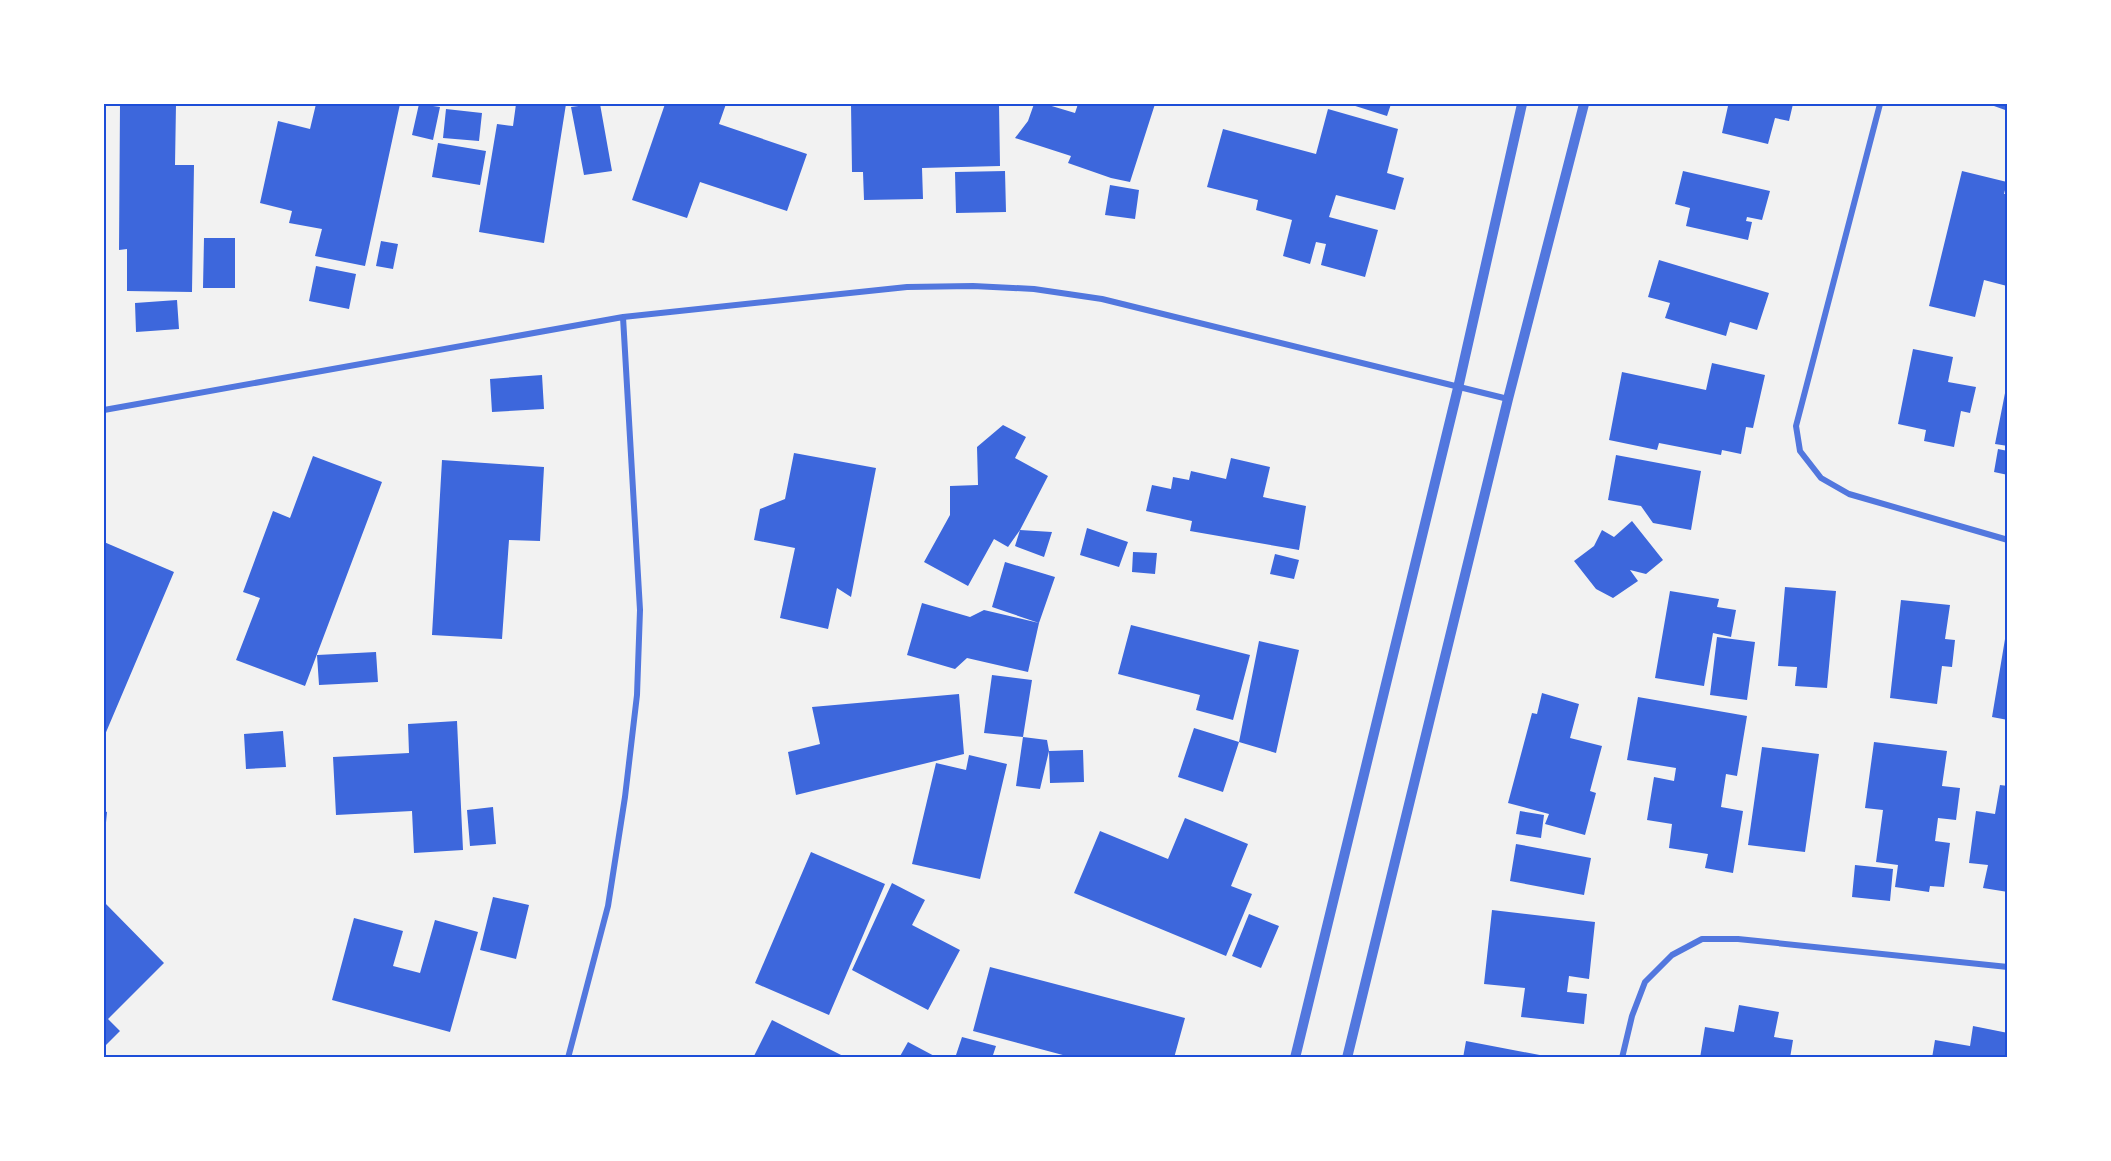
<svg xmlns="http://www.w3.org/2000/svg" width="2111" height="1161" font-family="Karla,sans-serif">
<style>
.building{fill:#3d67dc}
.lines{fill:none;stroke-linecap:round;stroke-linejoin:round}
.minor{stroke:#5277de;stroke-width:6}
.tertiary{stroke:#5277de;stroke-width:10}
.neatline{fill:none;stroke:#1d4ed8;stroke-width:2}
</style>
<rect width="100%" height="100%" fill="#f2f2f2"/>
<path class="building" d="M 120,104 L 176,104 L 175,165 L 194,165 L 192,292 L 127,291 L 127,249 L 119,250 Z
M 316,104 L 400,104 L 365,266 L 315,256 L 322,229 L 289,223 L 292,211 L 260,203 L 278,121 L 310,129 Z
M 419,104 L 440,107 L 433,140 L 412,135 Z
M 516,104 L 566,104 L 544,243 L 479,232 L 497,124 L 513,126 Z
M 593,104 L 600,104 L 612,171 L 584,175 L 571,107 Z
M 665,104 L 726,104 L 719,124 L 807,154 L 787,211 L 700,182 L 687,218 L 632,200 Z
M 851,104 L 999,104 L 1000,166 L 922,168 L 923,199 L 864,200 L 863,172 L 852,172 Z
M 1034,104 L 1045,104 L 1075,113 L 1078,104 L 1155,104 L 1130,182 L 1111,178 L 1068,163 L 1071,156 L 1015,138 L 1028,121 Z
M 1349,104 L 1391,104 L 1387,116 Z
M 1721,104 L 1793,104 L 1789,121 L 1775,118 L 1768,144 L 1722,133 L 1728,106 Z
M 1994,104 L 2008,104 L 2008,111 L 1994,106 Z
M 446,109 L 482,113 L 479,141 L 443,138 Z
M 1328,109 L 1398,129 L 1387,173 L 1404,178 L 1395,210 L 1336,195 L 1329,217 L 1378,230 L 1365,277 L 1321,265 L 1326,244 L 1316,242 L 1310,264 L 1283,256 L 1292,220 L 1256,210 L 1258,200 L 1207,187 L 1223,129 L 1316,154 Z
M 438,143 L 486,151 L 480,185 L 432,177 Z
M 1005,171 L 1006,212 L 956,213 L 955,172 Z
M 1683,171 L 1770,191 L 1762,220 L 1747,217 L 1746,221 L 1752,222 L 1748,240 L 1686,226 L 1690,208 L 1675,204 Z
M 1962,171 L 2007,182 L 2004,194 L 2008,194 L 2007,286 L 1984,280 L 1975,317 L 1929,306 Z
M 1110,185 L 1139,190 L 1135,219 L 1105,215 Z
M 204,238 L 235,238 L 235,288 L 203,288 Z
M 381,241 L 398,244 L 393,269 L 376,266 Z
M 1659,260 L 1769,293 L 1757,330 L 1730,322 L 1726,336 L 1665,318 L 1670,303 L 1648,297 Z
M 316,266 L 356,274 L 349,309 L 309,301 Z
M 177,300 L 179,329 L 136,332 L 135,303 Z
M 1913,349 L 1953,357 L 1948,382 L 1976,387 L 1970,413 L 1961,411 L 1954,447 L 1924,441 L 1926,430 L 1898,424 Z
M 1712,363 L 1765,375 L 1753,428 L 1746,427 L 1741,454 L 1722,450 L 1721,455 L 1659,443 L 1657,450 L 1609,440 L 1622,372 L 1706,390 Z
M 542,375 L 544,409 L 492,412 L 490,379 Z
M 2006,388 L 2008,388 L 2008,446 L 1995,444 Z
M 1003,425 L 1026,437 L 1015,458 L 1048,476 L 1020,530 L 1052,532 L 1044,557 L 1015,546 L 1020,530 L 1008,547 L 994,539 L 968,586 L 924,562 L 950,515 L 950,486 L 978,485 L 977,447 Z
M 1998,449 L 2008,451 L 2008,475 L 1994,472 Z
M 794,453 L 876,468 L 851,597 L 837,588 L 828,629 L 780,618 L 795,548 L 754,540 L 760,509 L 785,499 Z
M 1616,455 L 1701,471 L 1691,530 L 1653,523 L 1641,506 L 1608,500 Z
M 313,456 L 382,482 L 305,686 L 236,660 L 260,598 L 243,592 L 273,511 L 290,518 Z
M 1231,458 L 1270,467 L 1263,497 L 1306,506 L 1299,550 L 1190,531 L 1192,521 L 1146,511 L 1152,485 L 1171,489 L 1173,477 L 1189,480 L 1191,471 L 1226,479 Z
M 442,460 L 544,467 L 540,541 L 509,540 L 502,639 L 432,635 Z
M 1632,521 L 1663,560 L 1646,574 L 1630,570 L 1638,581 L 1613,598 L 1596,589 L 1574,561 L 1594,546 L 1602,530 L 1614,537 Z
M 1087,528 L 1128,542 L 1119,567 L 1080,555 Z
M 104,542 L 174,572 L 104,737 Z
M 1133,552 L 1157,553 L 1155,574 L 1132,572 Z
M 1275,554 L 1299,560 L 1294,579 L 1270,574 Z
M 1005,562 L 1055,577 L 1039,623 L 1028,672 L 967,658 L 955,669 L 907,655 L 922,603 L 970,617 L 984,610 L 1039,623 L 992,607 Z
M 1785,587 L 1836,591 L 1827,688 L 1795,686 L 1797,667 L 1778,666 Z
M 1670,591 L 1719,599 L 1717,607 L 1736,610 L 1731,637 L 1713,633 L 1704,686 L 1655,678 Z
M 1901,600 L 1950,605 L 1945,639 L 1955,640 L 1952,667 L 1942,666 L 1937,704 L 1890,698 Z
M 1131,625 L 1250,655 L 1233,720 L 1196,710 L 1200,695 L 1118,674 Z
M 2006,633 L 2008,633 L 2008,720 L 1992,717 Z
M 1717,637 L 1755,642 L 1747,700 L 1710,695 Z
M 1259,641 L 1299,650 L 1276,753 L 1239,742 L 1223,792 L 1178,777 L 1194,728 L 1239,742 Z
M 376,652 L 378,682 L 319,685 L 317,655 Z
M 992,675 L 1032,680 L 1023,737 L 984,733 Z
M 1542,693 L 1579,704 L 1570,738 L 1602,746 L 1590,791 L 1596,793 L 1585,835 L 1545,824 L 1549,814 L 1508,803 L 1532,713 L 1537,714 Z
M 959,694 L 964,754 L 796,795 L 788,752 L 820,744 L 812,707 Z
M 1638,697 L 1747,716 L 1737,776 L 1726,774 L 1721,807 L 1743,811 L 1733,873 L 1705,868 L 1708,854 L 1669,848 L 1672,824 L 1647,820 L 1654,777 L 1674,781 L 1676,768 L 1627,760 Z
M 457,721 L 463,850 L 414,853 L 412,811 L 336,815 L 333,757 L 409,753 L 408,724 Z
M 283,731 L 286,767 L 246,769 L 244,734 Z
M 1023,737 L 1047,740 L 1049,751 L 1040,789 L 1016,786 Z
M 1874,742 L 1947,751 L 1942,786 L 1960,788 L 1956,820 L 1938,818 L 1935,841 L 1950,843 L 1944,887 L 1930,886 L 1929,892 L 1895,887 L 1898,865 L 1876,862 L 1883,810 L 1865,808 Z
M 1762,747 L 1819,754 L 1805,852 L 1748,845 Z
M 1083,750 L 1084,782 L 1050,783 L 1049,751 Z
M 969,755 L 1007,764 L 980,879 L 912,864 L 936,763 L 966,770 Z
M 2000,785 L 2008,786 L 2008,892 L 1983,888 L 1988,865 L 1969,863 L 1976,811 L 1995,814 Z
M 493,807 L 496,844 L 470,846 L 467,810 Z
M 104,811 L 107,812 L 105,833 L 104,833 Z
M 1520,811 L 1544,815 L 1541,838 L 1516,834 Z
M 1185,818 L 1248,844 L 1231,886 L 1252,894 L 1226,956 L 1074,893 L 1100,831 L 1168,859 Z
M 1516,844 L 1591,858 L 1584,895 L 1510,881 Z
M 811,852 L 885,884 L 829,1015 L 755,983 Z
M 1855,865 L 1893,869 L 1890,901 L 1852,897 Z
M 892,883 L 925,900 L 912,925 L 960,950 L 928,1010 L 852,970 Z
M 493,897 L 529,905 L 516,959 L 480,950 Z
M 104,902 L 164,963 L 108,1019 L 120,1031 L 104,1047 Z
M 1492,910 L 1595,922 L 1589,979 L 1569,976 L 1567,992 L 1587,994 L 1584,1024 L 1521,1017 L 1525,988 L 1484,984 Z
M 1249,914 L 1279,926 L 1261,968 L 1232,956 Z
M 354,918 L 403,931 L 393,966 L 420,973 L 435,920 L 478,932 L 450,1032 L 332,1000 Z
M 990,967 L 1185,1018 L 1174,1058 L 1074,1058 L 973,1031 Z
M 1739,1005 L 1779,1012 L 1774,1037 L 1793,1040 L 1790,1058 L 1700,1058 L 1705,1027 L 1734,1032 Z
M 772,1020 L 847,1058 L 753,1058 Z
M 1973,1026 L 2008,1033 L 2008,1058 L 1932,1058 L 1935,1040 L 1970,1046 Z
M 962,1037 L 996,1046 L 992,1058 L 955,1058 Z
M 1466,1041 L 1545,1056 L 1545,1058 L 1463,1058 Z
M 908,1042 L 938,1058 L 899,1058 Z"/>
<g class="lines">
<path class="minor" d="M 1880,104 L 1796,426 L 1800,451 L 1821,478 L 1849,494 L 2008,540
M 104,410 L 623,317 L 907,287 L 973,286 L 1034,289 L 1102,299 L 1508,399
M 568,1058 L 608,906 L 625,797 L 637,695 L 640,610 L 623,317
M 1622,1058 L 1632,1016 L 1645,982 L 1672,955 L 1702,939 L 1738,939 L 2008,967"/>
<path class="tertiary" d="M 1295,1058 L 1458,388 L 1522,104
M 1347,1058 L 1508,399 L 1584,104"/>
</g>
<rect width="2111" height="1161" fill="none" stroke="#ffffff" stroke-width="210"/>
<rect x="105" y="105" width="1901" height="951" class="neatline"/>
</svg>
